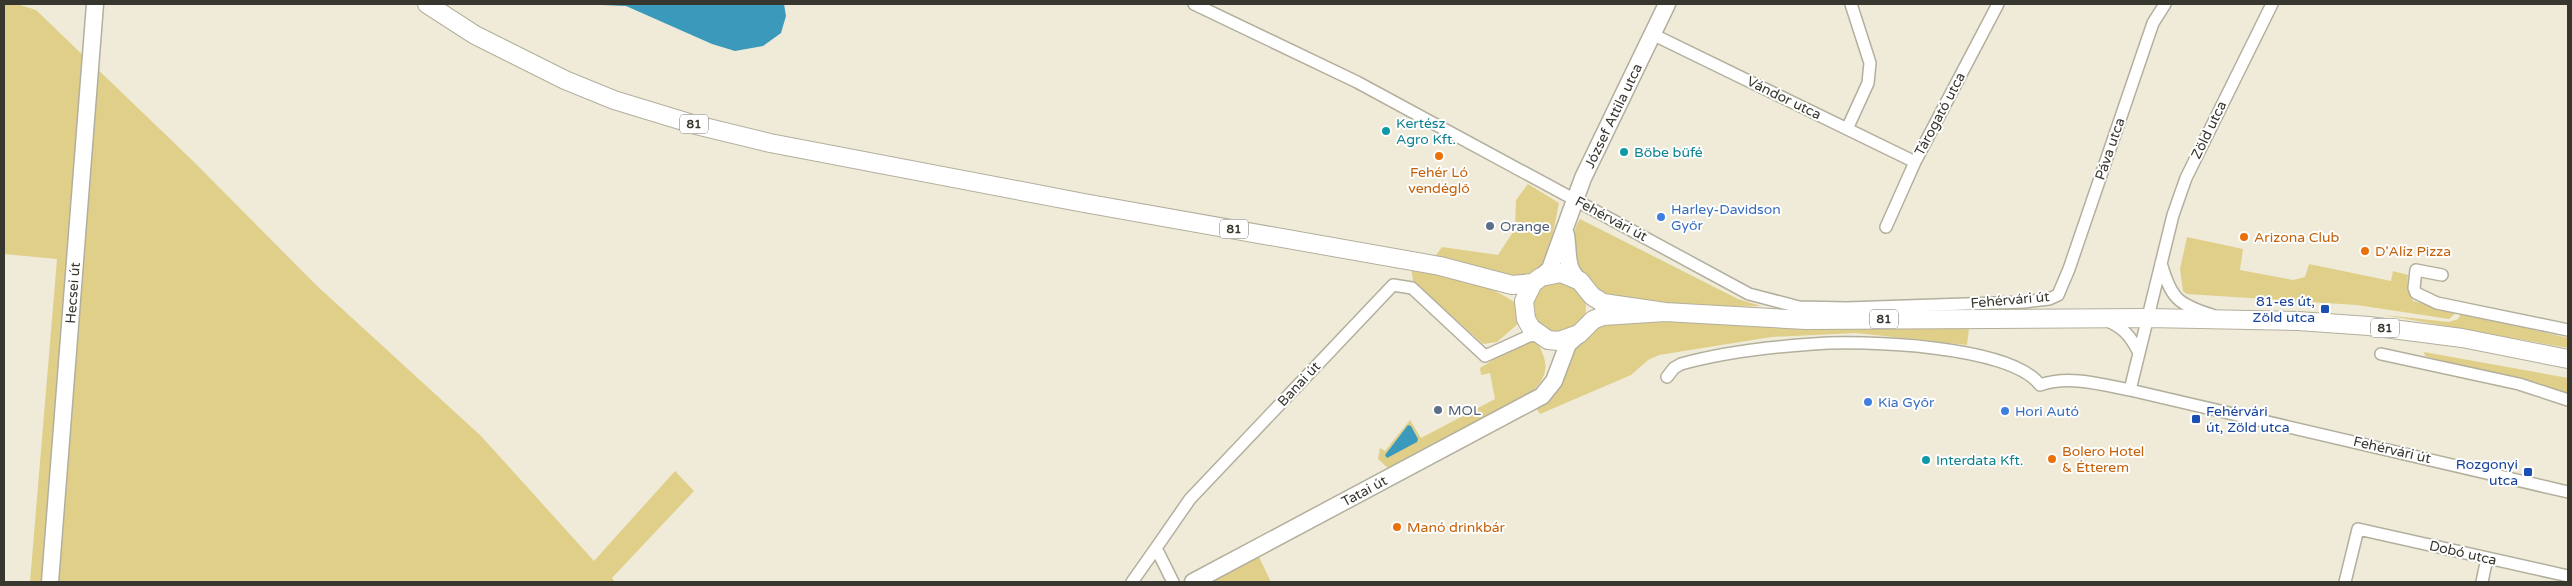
<svg xmlns="http://www.w3.org/2000/svg" width="2572" height="586" font-family="'Varela Round',sans-serif">
<style>
.green{fill:#e0cf89}
.water{fill:#3b99bc}
.lines{fill:none;stroke-linecap:round;stroke-linejoin:round}
.street-casing{stroke:#b3af9d;stroke-width:14}
.secondary-casing{stroke:#b3af9d;stroke-width:19}
.primary-casing{stroke:#b3af9d;stroke-width:20}
.street{stroke:#fff;stroke-width:11}
.secondary{stroke:#fff;stroke-width:16}
.primary{stroke:#fff;stroke-width:18}
.culture-dot{fill:#0f9aa8;stroke:#fff;stroke-width:2}
.food-dot{fill:#e8710a;stroke:#fff;stroke-width:2}
.shop-dot{fill:#3f7fe0;stroke:#fff;stroke-width:2}
.service-dot{fill:#5c6f8a;stroke:#fff;stroke-width:2}
.transit-dot{fill:#1a4fb4;stroke:#fff;stroke-width:2}
.labels{text-anchor:middle;dominant-baseline:central;stroke-width:4;stroke-linejoin:round;paint-order:stroke}
.shield{fill:#fff;stroke:#74736d;stroke-width:1}
.shield-label{font-size:12px;font-weight:bold;fill:#38372f}
.street-label{font-size:14px;fill:#38372f;stroke:#fff}
.culture-label{font-size:14px;fill:#0d838f;stroke:#fff;text-anchor:start}
.food-label{font-size:14px;fill:#c56008;stroke:#fff;text-anchor:start}
.shop-label{font-size:14px;fill:#366cbe;stroke:#fff;text-anchor:start}
.service-label{font-size:14px;fill:#4e5e75;stroke:#fff;text-anchor:start}
.transit-label{font-size:14px;fill:#164399;stroke:#fff;text-anchor:end}
</style>
<rect width="100%" height="100%" fill="#efebd8"/>
<path class="green" d="M 4,4 L 17,4 L 36,10 L 193,161 L 316,285 L 481,436 L 594,561 L 675,471 L 694,491 L 612,578 L 615,582 L 30,582 L 57,259 L 4,254 Z
M 1528,184 L 1559,203 L 1553,233 L 1541,267 L 1521,281 L 1430,263 L 1442,247 L 1498,255 L 1515,229 L 1516,200 Z
M 1580,219 L 1738,299 L 1761,306 L 1698,308 L 1600,296 L 1578,273 L 1571,248 L 1576,226 Z
M 2187,237 L 2243,249 L 2240,270 L 2293,280 L 2305,277 L 2309,264 L 2391,281 L 2393,271 L 2408,275 L 2407,289 L 2413,301 L 2457,312 L 2449,319 L 2357,305 L 2187,294 L 2183,291 L 2180,269 Z
M 1411,267 C 1447,273 1485,282 1516,303 L 1519,323 L 1497,342 L 1483,344 L 1413,281 Z
M1532 308a27 27 0 1 1 54 0a27 27 0 1 1-54 0Z
M 2461,313 L 2568,338 L 2568,348 L 2384,315 L 2449,322 L 2458,319 Z
M 1614,320 L 1969,328 L 1967,345 L 1856,333 L 1771,337 L 1659,355 L 1648,360 L 1631,375 L 1540,414 L 1537,409 L 1551,398 L 1566,356 L 1600,323 Z
M 1535,339 C 1553,367 1547,381 1522,400 L 1389,469 L 1378,459 L 1380,448 L 1385,451 L 1410,420 L 1421,438 L 1495,399 L 1490,373 L 1481,375 L 1480,368 L 1519,344 Z
M 2424,352 L 2568,378 L 2568,395 L 2425,356 Z
M 1258,555 L 1271,582 L 1207,582 Z"/>
<path class="water" d="M 579,4 L 784,4 L 786,16 L 781,33 L 763,46 L 735,51 L 712,44 L 626,6 Z
M 1408,425 L 1411,426 L 1418,439 L 1417,442 L 1387,458 L 1385,455 Z"/>
<g class="lines">
<g class="street-casing">
<path id="street" d="M 1194,4 L 1357,82 L 1749,294 L 1799,307 L 1847,308 L 2024,302 L 2049,299 L 2058,295 L 2069,269 L 2153,23 L 2165,4
M 1652,34 L 1915,162
M 1847,129 L 1868,83 L 1870,63 L 1851,4
M 1886,227 L 1915,162 L 1998,4
M 2161,263 C 2171,298 2177,304 2212,315
M 2442,275 L 2416,270 L 2414,288 L 2416,293 L 2437,303 L 2568,330
M 2108,321 C 2125,329 2131,337 2139,353
M 2381,354 L 2519,384 L 2568,400
M 1485,356 L 1529,336 L 1538,335
M 1667,377 L 1674,368 L 1681,364 C 1724,352 1769,347 1813,344 C 1861,340 2011,345 2040,385 C 2069,375 2100,384 2130,390 L 2568,492
M 2130,390 L 2173,215 L 2186,178 L 2272,4
M 1132,582 L 1156,548
M 1173,582 L 1156,548 L 1190,499 L 1393,285 L 1412,288 L 1485,356
M 2345,582 L 2358,529 L 2568,576
M 2482,582 L 2487,558"/>
</g>
<g class="secondary-casing">
<g id="secondary">
<path d="M 1566,235 C 1569,253 1565,269 1580,281"/>
<path id="s1" d="M 1541,277 L 1550,269 L 1583,178 L 1667,4"/>
<path id="s2" d="M 50,582 L 95,4"/>
<path id="s3" d="M 1193,582 L 1542,396 L 1554,381 L 1568,344 L 1579,334"/>
</g>
</g>
<g class="primary-casing">
<path id="primary" d="M 427,4 L 475,35 L 565,80 L 614,100 L 696,125 L 770,143 L 1084,203 L 1440,266 L 1512,285 L 1533,283
M 1665,312 L 1603,316 L 1593,320 L 1579,334 L 1559,341 L 1548,340 L 1531,328 L 1526,319 L 1524,301 L 1533,283 L 1541,277 L 1561,273 L 1580,281 L 1592,296 L 1603,303 L 1665,312 L 1806,320 L 2148,318 L 2298,321 L 2369,326 L 2462,338 L 2568,359"/>
</g>
<use href="#street" class="street"/>
<use href="#secondary" class="secondary"/>
<use href="#primary" class="primary"/>
</g>
<g class="culture-dot">
<circle cx="1386" cy="131" r="5"/>
<circle cx="1624" cy="152" r="5"/>
<circle cx="1926" cy="460" r="5"/>
</g>
<g class="food-dot">
<circle cx="1439" cy="156" r="5"/>
<circle cx="2244" cy="237" r="5"/>
<circle cx="2365" cy="251" r="5"/>
<circle cx="2052" cy="459" r="5"/>
<circle cx="1397" cy="527" r="5"/>
</g>
<g class="shop-dot">
<circle cx="1661" cy="217" r="5"/>
<circle cx="1868" cy="402" r="5"/>
<circle cx="2005" cy="411" r="5"/>
</g>
<g class="service-dot">
<circle cx="1490" cy="226" r="5"/>
<circle cx="1438" cy="410" r="5"/>
</g>
<g class="transit-dot">
<rect x="2320" y="304" width="10" height="10" rx="2.5"/>
<rect x="2191" y="414" width="10" height="10" rx="2.5"/>
<rect x="2523" y="467" width="10" height="10" rx="2.5"/>
</g>
<g class="labels">
<g class="shield">
<rect x="680" y="114.5" width="28" height="19" rx="4"/>
<rect x="1220" y="219.5" width="28" height="19" rx="4"/>
<rect x="1870" y="309.5" width="28" height="19" rx="4"/>
<rect x="2371" y="318.5" width="28" height="19" rx="4"/>
</g>
<g class="shield-label">
<text x="694" y="124">81</text>
<text x="1234" y="229">81</text>
<text x="1884" y="319">81</text>
<text x="2385" y="328">81</text>
</g>
<g class="street-label">
<text transform="translate(1784 98) rotate(26)">Vándor utca</text>
<text transform="translate(1940 114) rotate(-62)">Tárogató utca</text>
<text stroke="none"><textPath href="#s1" startOffset="178">József Attila utca</textPath></text>
<text transform="translate(2209 130) rotate(-64)">Zöld utca</text>
<text transform="translate(2110 149) rotate(-71)">Páva utca</text>
<text transform="translate(1611 219) rotate(28)">Fehérvári út</text>
<text stroke="none"><textPath href="#s2" startOffset="290">Hecsei út</textPath></text>
<text transform="translate(2010 300) rotate(-5)">Fehérvári út</text>
<text transform="translate(1299 384) rotate(-47)">Banai út</text>
<text transform="translate(2392 450) rotate(13)">Fehérvári út</text>
<text stroke="none"><textPath href="#s3" startOffset="194">Tatai út</textPath></text>
<text transform="translate(2463 553) rotate(13)">Dobó utca</text>
</g>
<g class="culture-label">
<text x="1396" y="123">Kertész<tspan x="1396" dy="16">Agro Kft.</tspan></text>
<text x="1634" y="152">Böbe büfé</text>
<text x="1936" y="460">Interdata Kft.</text>
</g>
<g class="food-label">
<text x="1439" y="172" text-anchor="middle">Fehér Ló<tspan x="1439" dy="16">vendéglő</tspan></text>
<text x="2254" y="237">Arizona Club</text>
<text x="2375" y="251">D'Alíz Pizza</text>
<text x="2062" y="451">Bolero Hotel<tspan x="2062" dy="16">&amp; Étterem</tspan></text>
<text x="1407" y="527">Manó drinkbár</text>
</g>
<g class="shop-label">
<text x="1671" y="209">Harley-Davidson<tspan x="1671" dy="16">Győr</tspan></text>
<text x="1878" y="402">Kia Győr</text>
<text x="2015" y="411">Hori Autó</text>
</g>
<g class="service-label">
<text x="1500" y="226">Orange</text>
<text x="1448" y="410">MOL</text>
</g>
<g class="transit-label">
<text x="2315" y="301">81-es út,<tspan x="2315" dy="16">Zöld utca</tspan></text>
<text x="2206" y="411" text-anchor="start">Fehérvári<tspan x="2206" dy="16">út, Zöld utca</tspan></text>
<text x="2518" y="464">Rozgonyi<tspan x="2518" dy="16">utca</tspan></text>
</g>
</g>
<rect width="2572" height="586" fill="none" stroke="#38372f" stroke-width="10"/>
</svg>
